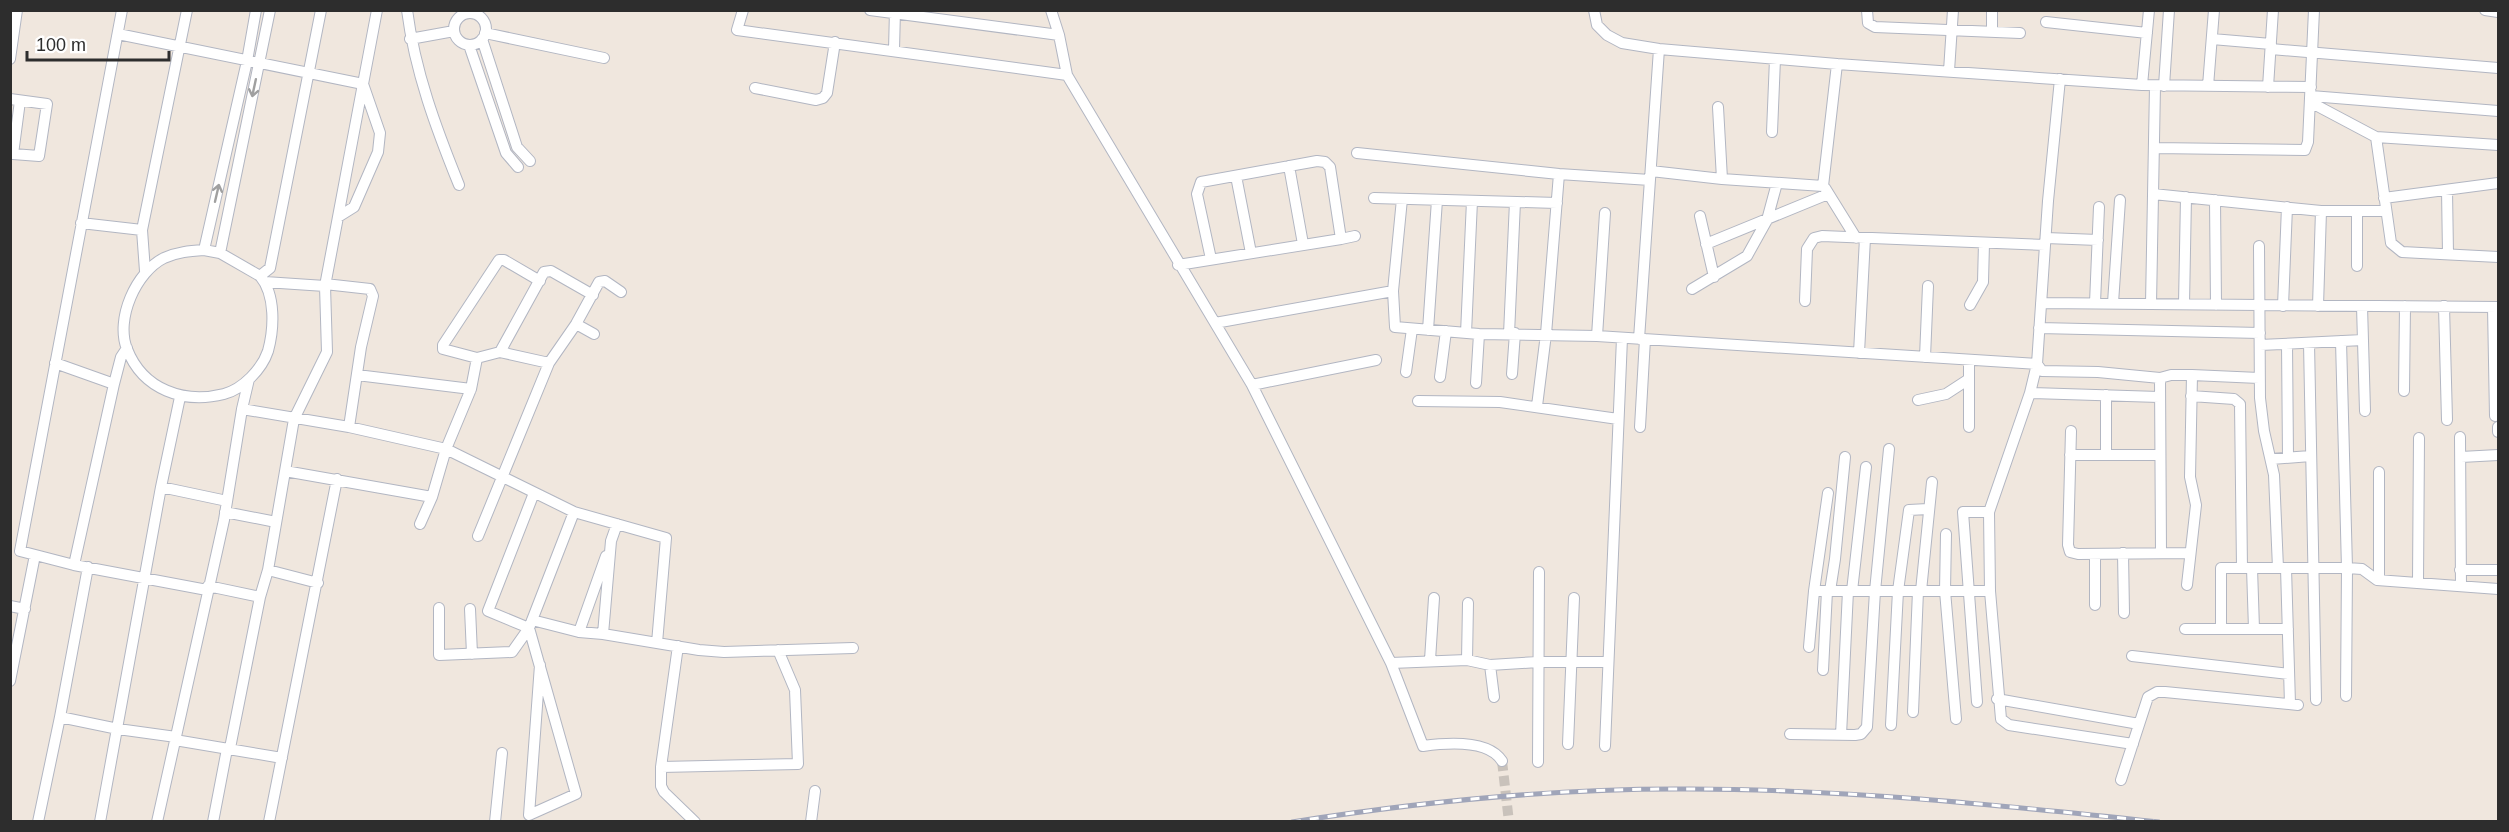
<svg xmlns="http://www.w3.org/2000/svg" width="2509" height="832" font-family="Helvetica,sans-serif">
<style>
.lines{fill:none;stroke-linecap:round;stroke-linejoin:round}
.minor-tunnel{stroke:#c9c2bb;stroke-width:10;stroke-dasharray:10 5;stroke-linecap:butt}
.minor-casing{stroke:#b2b6c2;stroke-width:12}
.minor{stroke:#fff;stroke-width:10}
.rail-casing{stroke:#a0a5b9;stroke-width:5}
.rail{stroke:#fff;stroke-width:3;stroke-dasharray:9;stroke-linecap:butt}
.oneway{stroke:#a0a0a0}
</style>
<rect width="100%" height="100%" fill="#f0e7de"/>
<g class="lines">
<path class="minor-tunnel" d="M 1502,761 L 1509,822"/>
<g class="minor-casing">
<path id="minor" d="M 122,10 L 20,551 L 74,565 L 207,590
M 407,10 C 415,72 436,128 459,185
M 743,10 L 737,30 L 1067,75
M 870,10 L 1059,35
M 1051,10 L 1059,35 L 1067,75 L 1252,385 L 1391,663 L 1423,746 C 1445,743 1488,739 1502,761
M 1594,10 L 1597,25 L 1607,35 L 1622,43 L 1659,49 L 1837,64 L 2142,85 L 2311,87
M 1867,10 L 1868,23 L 1875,27 L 2020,33
M 2485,10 L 2498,12
M454 29a16 16 0 1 1 32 0a16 16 0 1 1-32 0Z
M 2046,22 L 2147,33
M 1992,31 L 1992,10
M 485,33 L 604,58
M 118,34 L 363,84 L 325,286 L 327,352 L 294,419 L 268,570 L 260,597 L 230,748
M 410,39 L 454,31
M 482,39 L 517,147 L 530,161
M 2212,39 L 2271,44
M 469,45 L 506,153 L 518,167
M 2271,49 L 2498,68
M 894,50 L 895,10
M 10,59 L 17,10
M 1949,71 L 1953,10
M 2060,79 L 2048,201 L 2037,364 L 2030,393 L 1989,512 L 1990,591 L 2001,719 L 2009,725 L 2133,744
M 2142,85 L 2149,10
M 2164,86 L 2169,10
M 2208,86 L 2214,10
M 2268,87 L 2273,10
M 755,88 L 816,100 L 823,98 L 827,93 L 835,42
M 2311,96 L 2498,111
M 10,99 L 47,104 L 39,156 L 13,154
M 2310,102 L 2376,137 L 2498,145
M 1718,107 L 1722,179
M 1772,132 L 1775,59
M 2376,137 L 2391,243 L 2402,252 L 2498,257
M 2154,148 L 2305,150 L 2308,142 L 2314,10
M 10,153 L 13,154 L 20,101
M 1357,153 L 1559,174 L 1650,180
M 1289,166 L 1303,244
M 1651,171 L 1722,179 L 1823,186 L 1837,64
M 1236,176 L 1251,253
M 1825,188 L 1856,238
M 2447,190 L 2448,254
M 2153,194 L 2321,211 L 2386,211
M 1374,198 L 1557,203
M 2384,198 L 2498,183
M 1402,199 L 1393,291 L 1395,327 L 1479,334 L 1597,336 L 2037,364 L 2042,371 L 2098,372 L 2160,378 L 2171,375 L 2192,375
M 2215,200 L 2216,305
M 2357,212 L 2357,266
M 1700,216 L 1714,277
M 338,217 L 354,207 L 378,152 L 380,133 L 363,84 L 377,10
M 81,223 L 142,230
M 2046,238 L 2098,240
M 1341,239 L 1355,236
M 1706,244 L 1828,194
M 2259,246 L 2260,398 L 2264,431 L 2274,475 L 2278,568
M 204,250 L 220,253 L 260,276 C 276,295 274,329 268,351 C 262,369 243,389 224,394 C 184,404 143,390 127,349 C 115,319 136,272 164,258 C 177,252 190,251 204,250 Z
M 204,250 L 247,61 L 256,10
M 220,253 L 270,10
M 1178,265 L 1341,239 L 1330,167 L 1325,162 L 1317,161 L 1201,182 L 1197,194 L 1211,259
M 145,271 L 142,230 L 187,10
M 260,276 L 270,268 L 321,10
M 540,281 L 504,260 L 499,260 L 443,345 L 443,349 L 477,358 L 500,352 L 549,363
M 265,282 L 325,286
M 325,284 L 370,289 L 373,296 L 361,347 L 349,427
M 1692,289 L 1747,256 L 1767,220 L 1777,183
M 1805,301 L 1807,249 L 1814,238 L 1822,236 L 2045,245
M 2041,303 L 2498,307
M 2095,303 L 2099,207
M 2113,303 L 2120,200
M 2151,304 L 2155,86
M 2184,304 L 2186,197
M 1970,305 L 1983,282 L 1984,243
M 2283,306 L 2287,207
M 2318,306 L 2321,211
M 2362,306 L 2365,411
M 2444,306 L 2447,420
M 2493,307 L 2495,416
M 1215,323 L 1393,291
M 576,324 L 594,334
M 2039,328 L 2260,333
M 1428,330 L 1437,200
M 1466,333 L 1472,201
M 1509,334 L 1515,202
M 1597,336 L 1605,213
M 1639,339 L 1659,49
M 2341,341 L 2347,568 L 2346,696
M 2309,343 L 2316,700
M 2287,344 L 2288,457
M 2260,345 L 2363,340
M 500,352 L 544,272 L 551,271 L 593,295
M 1859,353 L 1865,238
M 1925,357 L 1928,286
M 1969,360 L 1969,427
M 55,363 L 114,384
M 1406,372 L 1412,329
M 1512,374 L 1515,333
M 357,375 L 471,389
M 1440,377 L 1446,331
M 2160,378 L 2161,553
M 1476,383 L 1479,334
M 1252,385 L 1376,360
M 2404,391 L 2405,306
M 2030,393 L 2159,397
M 2106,395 L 2106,455
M 2191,396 L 2234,399 L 2240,404 L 2242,568
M 1918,400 L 1946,394 L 1969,379
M 1418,401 L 1500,402 L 1618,419
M 1537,406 L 1546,334 L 1559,174
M 242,409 L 349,427 L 446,449 L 574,512 L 666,538 L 657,643
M 1640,427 L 1645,339
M 2498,427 L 2498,432
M 2071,431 L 2068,545 L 2070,552 L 2078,554 L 2190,553
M 2460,437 L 2461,586
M 2070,455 L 2159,455
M 2461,457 L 2498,455
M 2271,459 L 2311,456
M 285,471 L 432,497
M 2379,472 L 2379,580
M 161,487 L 227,501
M 534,493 L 488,611 L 529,628 L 576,794 L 529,815 L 540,665
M 225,512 L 276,522
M 420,524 L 432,497 L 446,449 L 471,389 L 477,358
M 1946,534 L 1945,591 L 1956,719
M 478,536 L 549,363 L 576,324 L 599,282 L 605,281 L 621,292
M 2123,553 L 2124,613
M 74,565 L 114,384 L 121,357 L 127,348
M 2252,568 L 2254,629
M 2286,568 L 2290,704
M 268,570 L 318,583
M 2460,570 L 2498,570
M 2418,582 L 2419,438
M 2187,585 L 2196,505 L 2190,477 L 2192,375 L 2259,378
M 208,586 L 260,597
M 1814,591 L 1990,591
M 1830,591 L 1835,559 L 1845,457
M 1852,591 L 1866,467
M 1921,591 L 1932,482
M 2095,605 L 2095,554
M 10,606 L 25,609
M 439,608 L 439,655 L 512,652 L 529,628 L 574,512
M 470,609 L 472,654
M 532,620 L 579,632 L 603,634 L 699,650 L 724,652 L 853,648
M 2185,629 L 2288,629
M 2221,629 L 2221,568 L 2347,568 L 2362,569 L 2377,580 L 2498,589
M 579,632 L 606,556
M 603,634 L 611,541 L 617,524
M 678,646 L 661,767 L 661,786 L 664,792 L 695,822
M 1809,647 L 1814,591 L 1828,493
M 2132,656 L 2289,674
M 1430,660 L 1434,598
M 1467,660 L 1468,603
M 1391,663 L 1467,660 L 1490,665 L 1538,662 L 1607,662
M 1490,665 L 1494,697
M 1823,670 L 1827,591
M 10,681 L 35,555
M 1997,699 L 2139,724
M 1977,702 L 1963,512 L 1989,512
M 1913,712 L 1918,591
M 60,717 L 118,729 L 176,737
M 1891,725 L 1898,591 L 1909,510 L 1928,509
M 1790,734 L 1855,735 L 1861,734 L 1867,727 L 1875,591 L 1889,449
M 1841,735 L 1848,591
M 175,740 L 282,758
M 1568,744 L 1574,598
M 1605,746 L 1622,338
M 1538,762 L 1539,572
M 661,767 L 798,764 L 795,690 L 778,650
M 2121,780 L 2148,697 L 2157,692 L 2165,692 L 2298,705
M 38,822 L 60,717 L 88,567
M 100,822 L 161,487 L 180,397
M 157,822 L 224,520 L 242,409 L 249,379
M 213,822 L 227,749
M 269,822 L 337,479
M 495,822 L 502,753
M 811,822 L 815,791"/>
</g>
<use href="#minor" class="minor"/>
<g class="rail-casing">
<path id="rail" d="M 1292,822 C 1419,802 1547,789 1676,789 C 1837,788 1998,805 2159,822"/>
</g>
<use href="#rail" class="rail"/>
</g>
<defs><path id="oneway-shaft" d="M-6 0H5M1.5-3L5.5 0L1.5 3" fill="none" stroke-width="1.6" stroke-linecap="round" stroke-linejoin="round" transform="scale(1.5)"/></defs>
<g class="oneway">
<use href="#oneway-shaft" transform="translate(254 88) rotate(102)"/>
<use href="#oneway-shaft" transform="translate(217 193) rotate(-77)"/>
</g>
<rect width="2509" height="832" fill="none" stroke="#2d2d2d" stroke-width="24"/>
<path d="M27 51v9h142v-9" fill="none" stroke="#2d2d2d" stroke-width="3"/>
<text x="36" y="51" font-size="18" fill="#2d2d2d" stroke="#ffffff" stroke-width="4.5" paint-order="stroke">100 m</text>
</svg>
